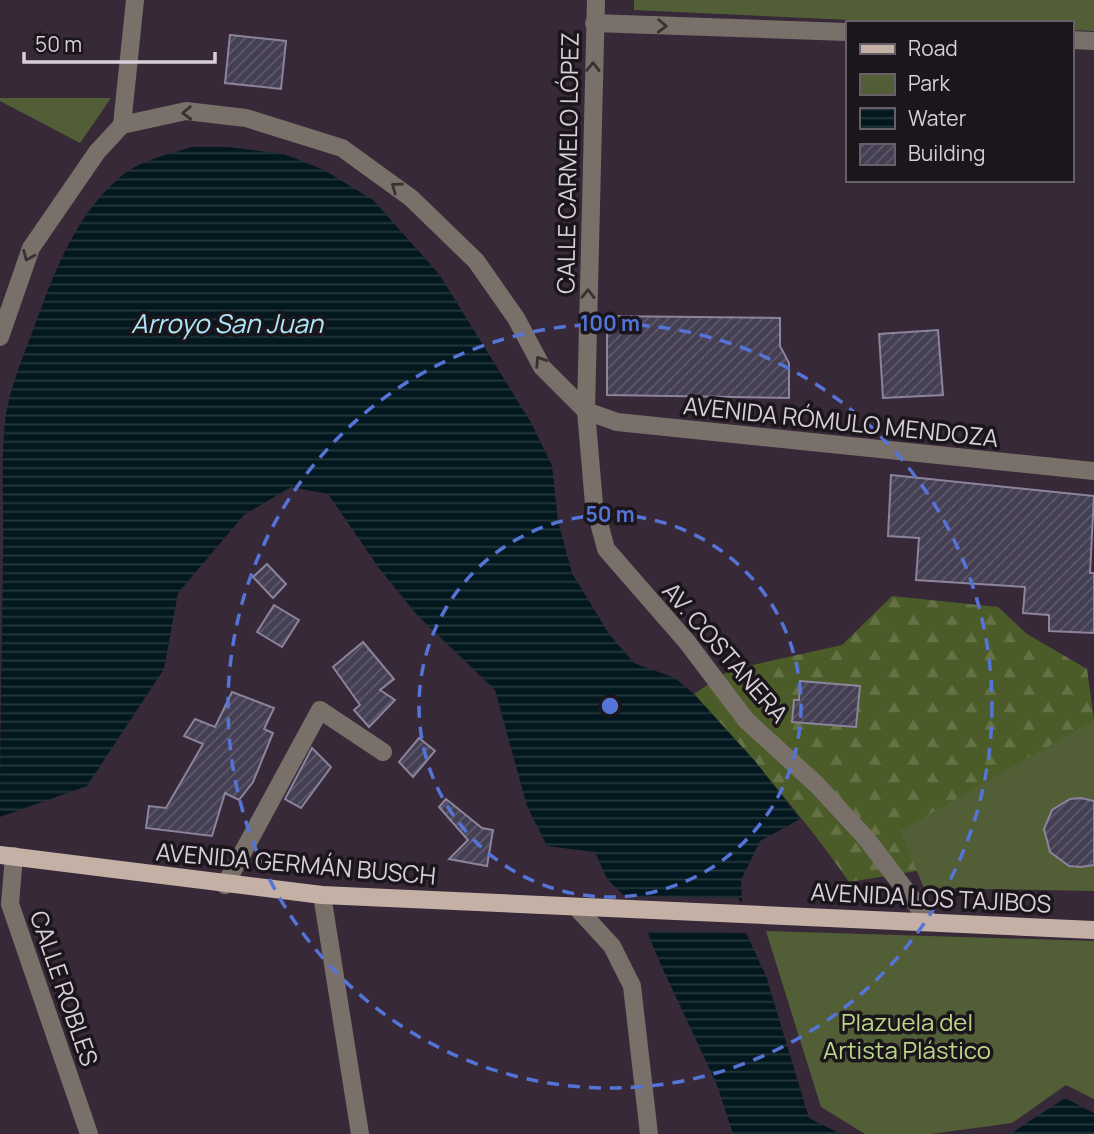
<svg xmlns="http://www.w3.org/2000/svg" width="1094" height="1134" font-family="Manrope,sans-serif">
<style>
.forest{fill:url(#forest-firs)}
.park{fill:#525f36}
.water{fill:url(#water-rules)}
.pier{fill:#382939}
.building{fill:url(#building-hatch);stroke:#8b849b;stroke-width:2}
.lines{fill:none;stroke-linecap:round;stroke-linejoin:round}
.minor{stroke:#7a706a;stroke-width:18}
.major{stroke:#c5b0a5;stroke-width:18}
.oneway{stroke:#383033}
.ring{fill:none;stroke:#5574d8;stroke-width:3.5;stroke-dasharray:12 9}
.labels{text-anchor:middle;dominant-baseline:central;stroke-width:7;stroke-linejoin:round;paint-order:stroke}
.street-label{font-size:24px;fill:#d8ced8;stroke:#1b151c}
.park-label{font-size:24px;fill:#bcd787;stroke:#1b151c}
.water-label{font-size:26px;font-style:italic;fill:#ace8fa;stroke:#1b151c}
.centre{fill:#5574d8;stroke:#1b151c;stroke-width:3.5}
.ring-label{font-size:21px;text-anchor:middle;font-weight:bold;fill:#5574d8;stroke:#1b151c;stroke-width:7;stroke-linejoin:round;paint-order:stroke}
</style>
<defs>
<pattern id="forest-firs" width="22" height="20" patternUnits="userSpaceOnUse" patternTransform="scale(1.75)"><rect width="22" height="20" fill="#4b5c28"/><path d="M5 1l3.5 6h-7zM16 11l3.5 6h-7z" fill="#647246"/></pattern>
<pattern id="water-rules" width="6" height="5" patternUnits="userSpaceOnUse" patternTransform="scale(1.75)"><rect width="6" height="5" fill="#02181e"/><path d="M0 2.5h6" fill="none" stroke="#26383e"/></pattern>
<pattern id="building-hatch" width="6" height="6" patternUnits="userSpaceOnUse" patternTransform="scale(1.75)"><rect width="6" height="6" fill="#453f53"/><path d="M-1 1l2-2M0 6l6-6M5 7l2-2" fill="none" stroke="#5f5a6b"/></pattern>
</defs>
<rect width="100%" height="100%" fill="#382939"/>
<path class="forest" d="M 892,596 L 998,607 L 1027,634 L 1087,669 L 1094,720 L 978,861 L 849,882 C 803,815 749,755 694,694 L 730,670 L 842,645 Z"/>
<path class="park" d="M 634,0 L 1094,0 L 1094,31 L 1071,30 L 1071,23 L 917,23 L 634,10 Z
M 0,98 L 111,98 L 80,143 L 0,101 Z
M 1094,720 L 1094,891 L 924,888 L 900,831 Z
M 766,931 L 1094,941 L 1094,1099 L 1066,1085 L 1012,1123 L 931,1134 L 865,1134 L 821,1107 Z"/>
<path class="water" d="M 192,147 L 228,147 L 284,154 L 324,170 L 373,200 L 439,274 L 532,424 L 552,466 L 558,521 L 572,573 L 609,634 L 634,663 L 675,678 L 694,694 L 755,761 L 800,819 L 760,841 L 741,880 L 743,926 L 766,976 L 809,1118 L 841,1134 L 733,1134 L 717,1085 L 660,963 L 638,909 L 607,879 L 595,852 L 547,846 L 527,806 L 495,690 L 417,615 L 379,568 L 328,494 L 291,487 L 244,515 L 178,593 L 164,669 L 87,786 L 0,817 C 0,728 2,640 3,552 C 4,506 0,459 6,414 C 11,386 22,359 32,333 C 52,278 73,218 119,178 C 138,161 169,154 192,147 Z
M 1065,1098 L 1094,1113 L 1094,1134 L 1010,1134 Z"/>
<path class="pier" d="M 619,896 L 738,898 L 746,909 L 751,933 L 643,931 L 635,911 Z"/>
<path class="building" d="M 230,35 L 286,41 L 281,89 L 225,83 Z
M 607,316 L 780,318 L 780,346 L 789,363 L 789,398 L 607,395 Z
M 938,330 L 943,395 L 883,398 L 879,334 Z
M 891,475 L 1094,496 L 1090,573 L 1094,573 L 1094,633 L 1049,631 L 1049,615 L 1023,613 L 1025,587 L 916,580 L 919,538 L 888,536 Z
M 267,564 L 286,584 L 273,598 L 253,577 Z
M 274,605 L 299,620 L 282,647 L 257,632 Z
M 363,642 L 394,679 L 380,690 L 395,700 L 369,727 L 354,710 L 360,705 L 333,667 Z
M 800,681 L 860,686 L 856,727 L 792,722 L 794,700 L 799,700 Z
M 232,692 L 274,708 L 264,729 L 273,733 L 253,782 L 239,800 L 225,793 L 212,836 L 146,828 L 149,806 L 166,808 L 203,744 L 184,736 L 195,719 L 215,727 Z
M 419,738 L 435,751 L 413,777 L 399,762 Z
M 312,748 L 331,767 L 301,808 L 285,799 Z
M 1081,798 L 1094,801 L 1094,865 L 1081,867 L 1069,866 L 1050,852 L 1044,829 L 1052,810 L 1070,799 Z
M 446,799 L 482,828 L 493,830 L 487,866 L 449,859 L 468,840 L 439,807 Z"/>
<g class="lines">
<path class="minor" d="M 596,0 L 586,411 L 594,504 L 606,549 L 687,642 L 746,720 L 817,785 L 866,838 L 929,921
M 594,23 L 847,32
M 1071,40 L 1094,41
M 122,125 L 135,0
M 0,337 L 31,248 L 97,152 L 122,125 L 186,111 L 246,118 L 342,148 L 411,198 L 476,261 L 516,318 L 542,367 L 586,411 L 617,422 L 1094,471
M 14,856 L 10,904 L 89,1134
M 225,885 L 320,710 L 383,752
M 322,895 L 360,1134
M 577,908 L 612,946 L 632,986 L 649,1134"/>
<path class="major" d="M 0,855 L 322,895 L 1094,930"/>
</g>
<defs><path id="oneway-chevron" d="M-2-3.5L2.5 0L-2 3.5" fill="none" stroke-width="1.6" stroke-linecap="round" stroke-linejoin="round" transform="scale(1.75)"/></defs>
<g class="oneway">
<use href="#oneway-chevron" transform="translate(662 26) rotate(2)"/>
<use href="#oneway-chevron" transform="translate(593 67) rotate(-89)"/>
<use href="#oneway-chevron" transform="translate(187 113) rotate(178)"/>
<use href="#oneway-chevron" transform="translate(396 187) rotate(-144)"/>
<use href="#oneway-chevron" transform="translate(28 256) rotate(113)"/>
<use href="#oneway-chevron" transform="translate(588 294) rotate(-89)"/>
<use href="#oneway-chevron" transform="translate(540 361) rotate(-123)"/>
</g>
<g class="ring">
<circle cx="610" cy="706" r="191"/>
<circle cx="610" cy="706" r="382"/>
</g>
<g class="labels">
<g class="street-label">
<text transform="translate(567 163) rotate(-89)">CALLE CARMELO LÓPEZ</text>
<text transform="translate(841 421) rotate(6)">AVENIDA RÓMULO MENDOZA</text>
<text transform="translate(726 652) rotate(49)">AV. COSTANERA</text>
<text transform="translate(296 863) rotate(5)">AVENIDA GERMÁN BUSCH</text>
<text transform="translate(931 897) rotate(3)">AVENIDA LOS TAJIBOS</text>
<text transform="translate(65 988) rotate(71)">CALLE ROBLES</text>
</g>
<g class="park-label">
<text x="907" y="1021">Plazuela del<tspan x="907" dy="28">Artista Plástico</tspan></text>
</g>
<g class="water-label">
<text x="227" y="323">Arroyo San Juan</text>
</g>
</g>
<circle cx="610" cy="706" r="10" class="centre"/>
<g class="ring-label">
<text x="610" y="331">100 m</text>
<text x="610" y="522">50 m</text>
</g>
<rect x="846" y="21" width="228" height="161" fill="#1b151c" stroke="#675f67" stroke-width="2"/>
<rect x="860" y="44" width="35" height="10" fill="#c5b0a5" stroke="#675f67" stroke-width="2"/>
<text x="908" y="56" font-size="21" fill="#d8ced8">Road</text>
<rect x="860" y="74" width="35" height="21" fill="#525f36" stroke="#675f67" stroke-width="2"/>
<text x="908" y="91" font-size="21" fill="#d8ced8">Park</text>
<rect x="860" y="108" width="35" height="21" fill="url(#water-rules)" stroke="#675f67" stroke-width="2"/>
<text x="908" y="126" font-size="21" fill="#d8ced8">Water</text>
<rect x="860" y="144" width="35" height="21" fill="url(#building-hatch)" stroke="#675f67" stroke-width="2"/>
<text x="908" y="161" font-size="21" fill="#d8ced8">Building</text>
<path d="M24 52v10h191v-10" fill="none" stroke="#d8ced8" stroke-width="3.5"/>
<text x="35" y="52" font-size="21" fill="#d8ced8" stroke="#1b151c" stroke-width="5" paint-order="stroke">50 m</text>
</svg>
